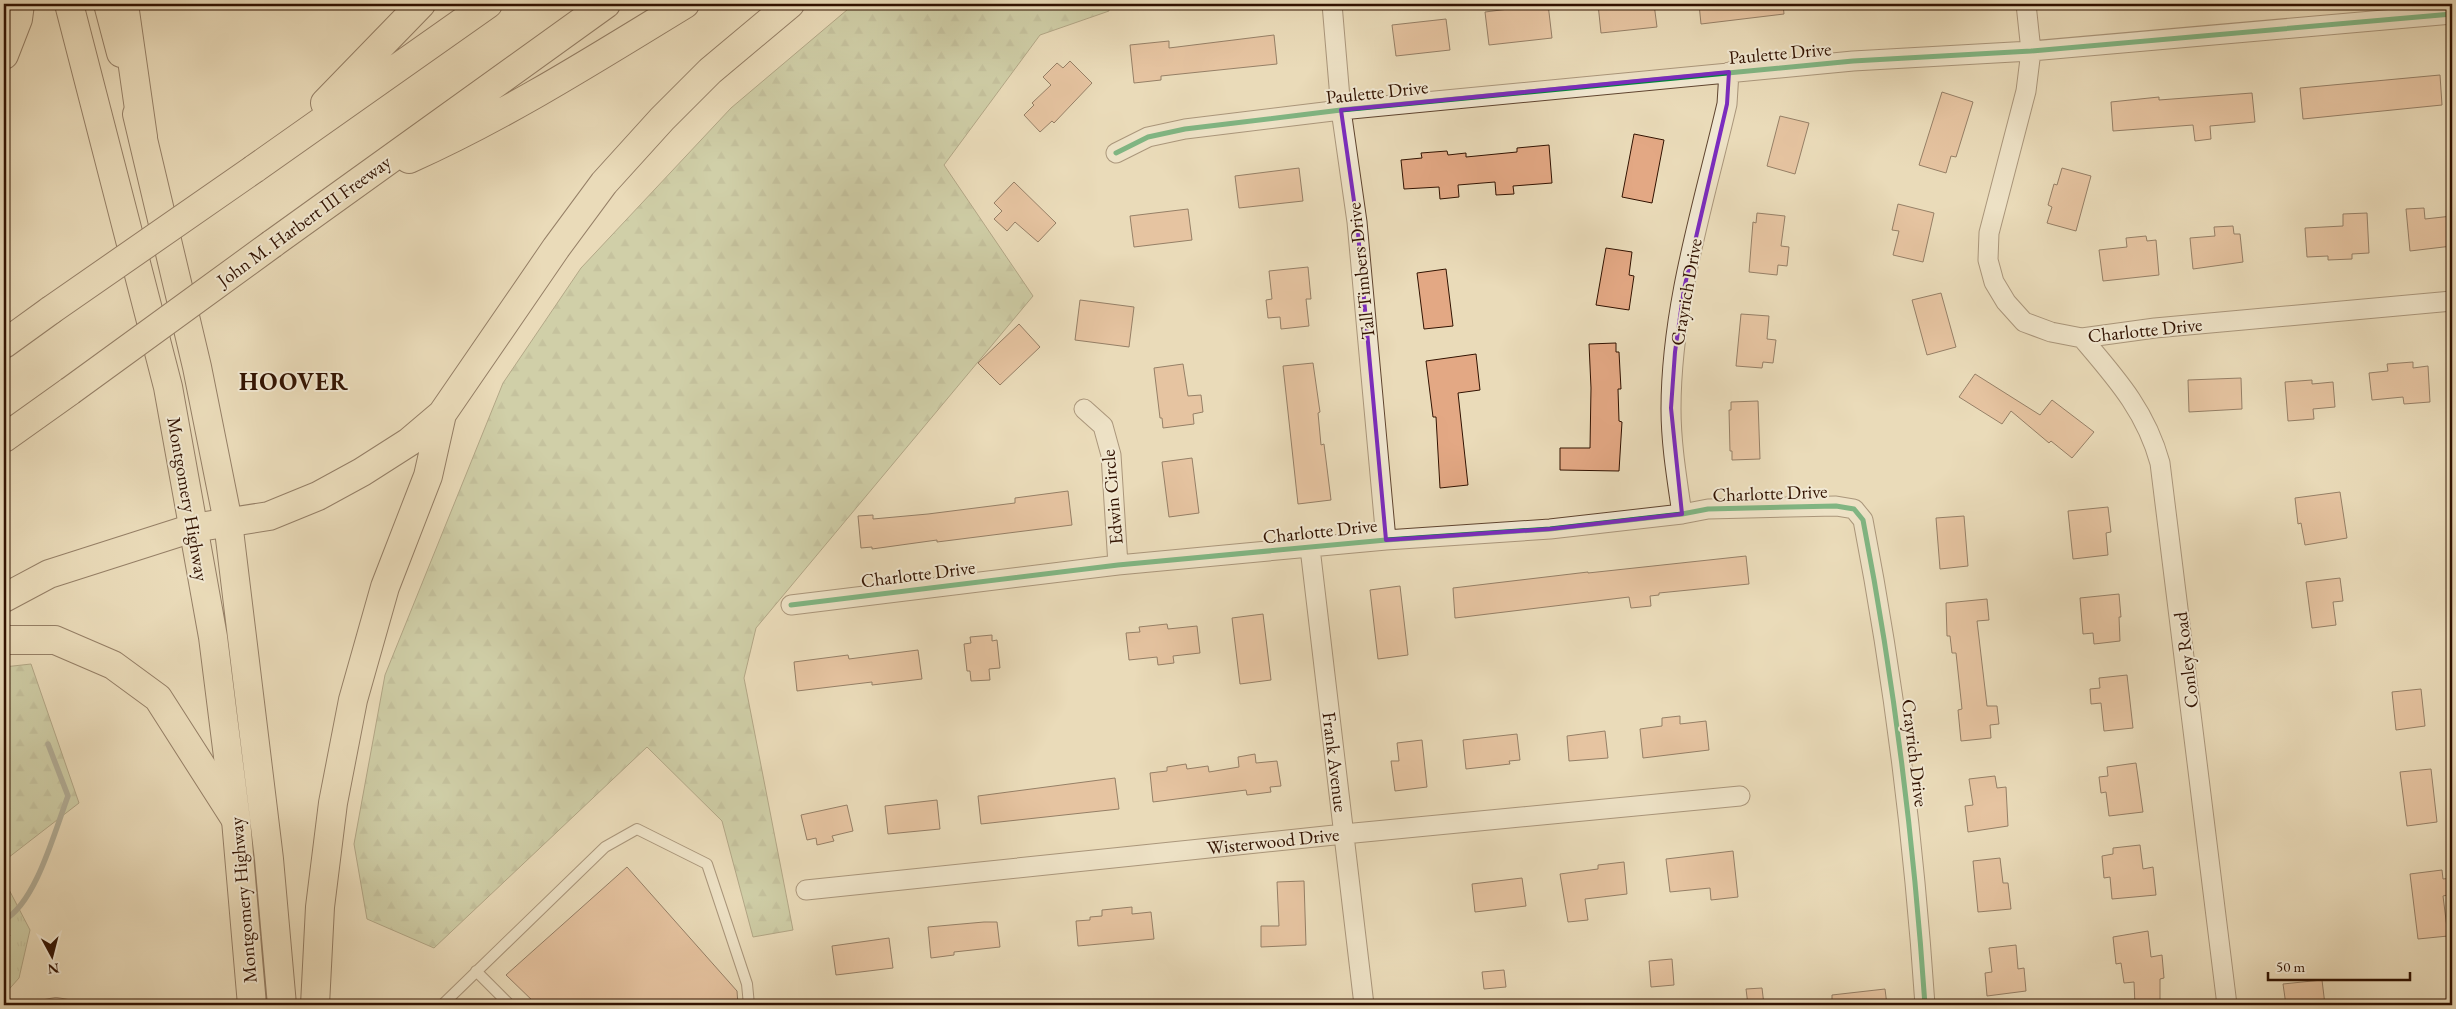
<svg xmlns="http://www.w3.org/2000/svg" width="2456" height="1009" font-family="'EB Garamond',serif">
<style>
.forest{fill:url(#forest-firs);stroke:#726a4a}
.park{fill:url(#park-tufts);stroke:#726a4a}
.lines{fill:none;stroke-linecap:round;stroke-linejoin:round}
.stream{stroke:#6f776c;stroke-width:5.5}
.building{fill:#e3a884;stroke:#311201}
.service-casing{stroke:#5f442f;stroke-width:12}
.minor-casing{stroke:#5f442f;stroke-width:21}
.primary-casing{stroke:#311201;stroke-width:30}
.motorway-casing{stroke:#311201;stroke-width:30}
.path{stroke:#311201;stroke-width:3;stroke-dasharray:1 2.5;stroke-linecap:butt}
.service{stroke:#f1e8d2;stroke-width:10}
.minor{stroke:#f1e8d2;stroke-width:19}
.primary{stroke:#eadbb9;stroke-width:28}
.motorway{stroke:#eadbb9;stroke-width:28}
.motorway-bridge-casing{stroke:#311201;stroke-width:30;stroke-linecap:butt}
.motorway-bridge{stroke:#eadbb9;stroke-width:28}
.cycleway-casing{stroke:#f1e8d2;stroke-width:8}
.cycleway{stroke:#00873e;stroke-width:5}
.marked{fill:none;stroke:#7b2cbf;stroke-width:4;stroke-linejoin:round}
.labels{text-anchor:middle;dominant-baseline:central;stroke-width:4;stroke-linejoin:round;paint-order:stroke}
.street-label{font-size:19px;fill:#311201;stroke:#f1e8d2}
.district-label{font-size:24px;font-weight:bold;letter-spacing:1px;fill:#311201;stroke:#f1e8d2}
</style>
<defs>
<pattern id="forest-firs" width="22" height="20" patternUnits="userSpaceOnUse" patternTransform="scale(1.25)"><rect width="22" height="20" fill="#b2c193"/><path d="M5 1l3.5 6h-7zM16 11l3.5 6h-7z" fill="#9aa57d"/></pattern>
<pattern id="park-tufts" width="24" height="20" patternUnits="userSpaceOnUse" patternTransform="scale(1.25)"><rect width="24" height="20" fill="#b2c193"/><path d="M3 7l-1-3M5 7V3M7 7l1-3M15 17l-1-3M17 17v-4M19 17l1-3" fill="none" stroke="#9aa57d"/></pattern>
</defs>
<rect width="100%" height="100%" fill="#eadbb9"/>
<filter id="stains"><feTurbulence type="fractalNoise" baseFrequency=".004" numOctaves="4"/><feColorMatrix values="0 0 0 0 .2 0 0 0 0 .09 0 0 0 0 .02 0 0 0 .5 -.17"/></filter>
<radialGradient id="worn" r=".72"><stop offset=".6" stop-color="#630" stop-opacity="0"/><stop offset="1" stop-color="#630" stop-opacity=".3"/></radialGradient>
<path class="forest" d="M 854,4 L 1109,4 L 1109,11 L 1040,35 L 944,165 L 1033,296 L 756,628 L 744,678 L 793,930 L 753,937 L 722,821 L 647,747 L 434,948 L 367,919 L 354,844 L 385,675 L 503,383 L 581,268 L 731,108 Z
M 31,664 L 79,803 L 4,861 L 4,667 Z"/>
<path class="park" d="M 4,880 L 30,930 L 19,978 L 4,995 Z"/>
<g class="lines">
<path class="stream" d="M 4,920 C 36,903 55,830 68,796 L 48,744"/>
</g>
<path class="building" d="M 1548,4 L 1552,38 L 1489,45 L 1485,12 Z
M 1598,4 L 1654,4 L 1657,27 L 1601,33 Z
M 1699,4 L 1783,4 L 1784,14 L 1701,24 Z
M 1446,19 L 1450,50 L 1396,56 L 1392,25 Z
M 1274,35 L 1277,64 L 1161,76 L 1161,80 L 1134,83 L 1130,45 L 1169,41 L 1169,48 Z
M 1070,61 L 1092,83 L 1054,123 L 1052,121 L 1040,132 L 1024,115 L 1034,105 L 1032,103 L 1051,85 L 1043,77 L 1057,63 L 1063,68 Z
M 2440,75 L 2442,105 L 2303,119 L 2300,88 Z
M 1942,92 L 1973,102 L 1956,157 L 1951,156 L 1946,173 L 1919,165 Z
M 2252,93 L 2255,122 L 2210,126 L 2211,139 L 2195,141 L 2193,125 L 2113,131 L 2111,102 L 2159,97 L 2159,100 Z
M 1780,116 L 1809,123 L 1795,174 L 1767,166 Z
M 1634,134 L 1664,140 L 1652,203 L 1622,197 Z
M 1549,145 L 1552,183 L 1513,186 L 1514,194 L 1496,195 L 1495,182 L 1458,185 L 1459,197 L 1440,199 L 1439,187 L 1404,189 L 1401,160 L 1422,158 L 1421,153 L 1447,151 L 1448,155 L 1466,153 L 1466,157 L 1517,152 L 1517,148 Z
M 1299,168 L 1303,201 L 1239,208 L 1235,176 Z
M 2062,168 L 2091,176 L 2076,231 L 2047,223 L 2052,207 L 2048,205 L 2054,184 L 2057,185 Z
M 1014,182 L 1056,223 L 1038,242 L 1015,222 L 1007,231 L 994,219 L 1002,211 L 994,203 Z
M 1898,204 L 1934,213 L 1923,262 L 1893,255 L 1899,231 L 1892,230 Z
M 2424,208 L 2425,219 L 2452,216 L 2452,246 L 2410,251 L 2406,209 Z
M 1188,209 L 1192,240 L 1134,247 L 1130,216 Z
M 1757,213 L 1785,216 L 1781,246 L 1789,247 L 1787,266 L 1778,265 L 1777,275 L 1749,272 L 1753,222 L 1756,223 Z
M 2367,213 L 2369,253 L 2352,254 L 2352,259 L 2328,260 L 2328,256 L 2307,257 L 2305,228 L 2343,226 L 2343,214 Z
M 2233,226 L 2234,234 L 2240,234 L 2243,262 L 2193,269 L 2190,238 L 2215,236 L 2214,227 Z
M 2146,236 L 2147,241 L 2156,240 L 2159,275 L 2103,281 L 2099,250 L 2127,247 L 2126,238 Z
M 1606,248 L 1632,252 L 1629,275 L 1634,276 L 1629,310 L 1596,305 Z
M 1308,267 L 1311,299 L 1306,299 L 1309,326 L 1281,329 L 1280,317 L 1268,318 L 1266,300 L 1272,299 L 1269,271 Z
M 1446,269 L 1453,326 L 1424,329 L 1417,273 Z
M 1941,293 L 1956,347 L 1927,355 L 1912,300 Z
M 1080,300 L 1134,307 L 1129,347 L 1075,340 Z
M 1741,314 L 1769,316 L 1767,339 L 1776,340 L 1773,363 L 1763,362 L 1762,368 L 1736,366 Z
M 1019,324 L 1040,347 L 1000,385 L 978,363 Z
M 1616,343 L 1616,352 L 1619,352 L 1621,389 L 1618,389 L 1619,421 L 1622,422 L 1619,471 L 1560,470 L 1560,448 L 1590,448 L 1591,388 L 1589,344 Z
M 1476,354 L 1480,390 L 1458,393 L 1468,485 L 1440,488 L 1436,417 L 1433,417 L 1426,361 Z
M 2413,362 L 2413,368 L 2428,366 L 2430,402 L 2404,404 L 2403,397 L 2372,400 L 2369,373 L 2388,371 L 2387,364 Z
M 1313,363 L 1320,412 L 1318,413 L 1321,445 L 1324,444 L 1331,500 L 1298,504 L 1283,366 Z
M 1183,364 L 1188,396 L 1201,395 L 1203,412 L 1193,414 L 1194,424 L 1163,428 L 1162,418 L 1160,418 L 1154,368 Z
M 1975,374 L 2040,415 L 2052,400 L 2094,432 L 2072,458 L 2051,441 L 2049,443 L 2011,411 L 2002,424 L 1959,397 Z
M 2241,378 L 2242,409 L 2189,412 L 2188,380 Z
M 2312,380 L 2312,384 L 2333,382 L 2335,407 L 2313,409 L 2314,419 L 2288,421 L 2285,382 Z
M 1758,401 L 1760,459 L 1732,460 L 1732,451 L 1730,451 L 1729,410 L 1731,410 L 1731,402 Z
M 1192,458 L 1199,513 L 1169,517 L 1162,462 Z
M 1068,491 L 1072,525 L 937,542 L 937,540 L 872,549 L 872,547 L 861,548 L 858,516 L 873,515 L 873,519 L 928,514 L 1015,503 L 1015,498 Z
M 2340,492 L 2347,538 L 2305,545 L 2301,523 L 2298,524 L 2295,498 Z
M 2108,507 L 2111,532 L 2106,533 L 2108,555 L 2073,559 L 2068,511 Z
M 1964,516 L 1968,566 L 1940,569 L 1936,518 Z
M 1746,556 L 1749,584 L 1659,593 L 1659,595 L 1650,596 L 1651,606 L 1631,608 L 1629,597 L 1455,618 L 1453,588 L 1588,572 L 1588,573 Z
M 2340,578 L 2343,601 L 2333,602 L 2336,625 L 2312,628 L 2306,582 Z
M 1400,586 L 1408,655 L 1378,659 L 1370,590 Z
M 2119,594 L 2121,617 L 2119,617 L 2120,641 L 2094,644 L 2093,633 L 2083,634 L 2080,598 Z
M 1987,599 L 1989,620 L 1977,621 L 1987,706 L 1997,706 L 1999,724 L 1990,725 L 1991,738 L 1961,741 L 1958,710 L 1962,709 L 1956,653 L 1952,653 L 1950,636 L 1947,636 L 1946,603 Z
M 1263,614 L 1271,680 L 1240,684 L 1232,618 Z
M 1167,624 L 1168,629 L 1197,626 L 1200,653 L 1173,656 L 1174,663 L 1158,665 L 1157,657 L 1129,660 L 1126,633 L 1140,632 L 1139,627 Z
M 992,635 L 992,641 L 997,640 L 1000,668 L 989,669 L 990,680 L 971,681 L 970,671 L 967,671 L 964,644 L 971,643 L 970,637 Z
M 918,650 L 922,679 L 872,685 L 872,682 L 797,691 L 794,662 L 848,655 L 849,659 Z
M 2127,675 L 2133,728 L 2104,731 L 2101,703 L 2091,704 L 2090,689 L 2100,688 L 2099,678 Z
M 2421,689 L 2425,726 L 2396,730 L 2392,692 Z
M 1680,716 L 1680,724 L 1706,721 L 1709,750 L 1643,758 L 1640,729 L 1662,726 L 1662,718 Z
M 1605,731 L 1608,758 L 1569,761 L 1567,736 Z
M 1517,734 L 1520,760 L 1509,761 L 1510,764 L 1466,769 L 1463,740 Z
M 1422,740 L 1427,787 L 1395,791 L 1391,761 L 1399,761 L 1397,743 Z
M 1255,754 L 1256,763 L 1277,761 L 1281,786 L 1270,787 L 1271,792 L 1247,795 L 1246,790 L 1153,802 L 1150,773 L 1167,771 L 1167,767 L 1186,764 L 1187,769 L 1208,766 L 1209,772 L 1239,767 L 1238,757 Z
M 2136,763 L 2143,812 L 2109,816 L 2106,792 L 2101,793 L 2099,777 L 2108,776 L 2107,767 Z
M 2431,769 L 2437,822 L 2407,826 L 2400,772 Z
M 1995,776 L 1997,788 L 2006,787 L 2008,826 L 1968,832 L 1965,806 L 1973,805 L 1969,779 Z
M 1115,778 L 1119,809 L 981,824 L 978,796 Z
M 937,800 L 940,829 L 888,834 L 885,806 Z
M 847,805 L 853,831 L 832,836 L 834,841 L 817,845 L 816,838 L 807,840 L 801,815 Z
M 2140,845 L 2143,869 L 2153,867 L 2156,895 L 2112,899 L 2110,877 L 2104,878 L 2102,856 L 2113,854 L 2113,848 Z
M 1733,851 L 1738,897 L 1711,900 L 1710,888 L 1670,892 L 1666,859 Z
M 2000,858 L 2003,883 L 2008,883 L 2011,909 L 1978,912 L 1973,861 Z
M 1624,862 L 1627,894 L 1585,899 L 1588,920 L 1568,922 L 1560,874 L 1598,869 L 1598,865 Z
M 627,867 L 737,991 L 738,1005 L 537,1005 L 506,975 Z
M 2442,870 L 2443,879 L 2452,878 L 2452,894 L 2443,896 L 2448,936 L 2418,939 L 2410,874 Z
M 1522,878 L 1526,906 L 1475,912 L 1472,884 Z
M 1304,881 L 1306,945 L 1261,947 L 1261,926 L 1279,926 L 1277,882 Z
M 1132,907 L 1132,914 L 1151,912 L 1154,939 L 1078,946 L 1076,921 L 1090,920 L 1090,917 L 1102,916 L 1102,910 Z
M 984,922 L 997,922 L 1000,947 L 954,952 L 954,955 L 931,958 L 928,927 Z
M 2148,931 L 2151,957 L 2162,955 L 2164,978 L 2160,979 L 2160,1005 L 2135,1005 L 2134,982 L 2124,983 L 2121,963 L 2116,964 L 2113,937 Z
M 889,938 L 893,968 L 836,975 L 832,946 Z
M 2016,945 L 2018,969 L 2024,968 L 2026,991 L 1987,996 L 1985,973 L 1992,972 L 1989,948 Z
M 1672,959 L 1674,985 L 1651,987 L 1649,961 Z
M 1504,970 L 1506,987 L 1484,989 L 1482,972 Z
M 2322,980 L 2325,1005 L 2286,1005 L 2283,984 Z
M 1762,988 L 1764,1005 L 1748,1005 L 1746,989 Z
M 1885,989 L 1887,1005 L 1832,1005 L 1832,995 Z"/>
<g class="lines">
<g class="service-casing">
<path id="service" d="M 476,971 L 510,1005
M 46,1005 L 56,1003 L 67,1005
M 442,1005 L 605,847 L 637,829 L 707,864 L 747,984 L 749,1005"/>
</g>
<g class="minor-casing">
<path id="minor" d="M 1332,4 L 1341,110 L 1357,222 L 1386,540
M 2026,4 L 2031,51 L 2026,91 L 1989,233 L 1988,260 L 1994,282 L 2006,302 L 2024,322 L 2051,332 L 2082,338 L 2155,328 L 2452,301
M 1116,153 L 1148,137 L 1185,129 L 1341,110 L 1853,61 L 2031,51 L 2452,14
M 2082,338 C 2116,378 2146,411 2160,463 L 2227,1005
M 1084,409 L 1103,426 L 1111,455 L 1118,565
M 1682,514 C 1677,479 1671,444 1671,409 C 1671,306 1704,203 1727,104 L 1729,72
M 1310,548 L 1364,1005
M 791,605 L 1118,565 L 1386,540 L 1550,529 L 1682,514 L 1708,509 L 1836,506 L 1854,509 L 1863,520 C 1894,680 1914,842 1925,1005
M 806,890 L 1344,834 L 1740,796"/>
</g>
<g class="primary-casing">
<path id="primary" d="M 69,4 L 168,387 L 213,637 L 236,820 L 252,1005
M 108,4 L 121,53
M 137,114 L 197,367 L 228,522 L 269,859 L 282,1005"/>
</g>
<g class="motorway-casing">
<path id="motorway" d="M 124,4 L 143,137
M 4,55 L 18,19 L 20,4
M 325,103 L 421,4
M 409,159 C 505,116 595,59 685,4
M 254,169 L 488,4
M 272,244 L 606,4
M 4,344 L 51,310
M 4,438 L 70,391
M 4,598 L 49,574 L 193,528 L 269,516 L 318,496 L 362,472 L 409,442 L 442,414 L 556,248 L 604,183 L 662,119 L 710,71 L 790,4
M 4,640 L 55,640 L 113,665 L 158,698 L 236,820
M 315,1005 L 320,907 L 333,803 L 353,700 L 385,587 L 428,476 L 442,414"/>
</g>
<path class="path" d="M 4,922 C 10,932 11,937 4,947"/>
<use href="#service" class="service"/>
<use href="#minor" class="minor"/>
<use href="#primary" class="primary"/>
<use href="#motorway" class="motorway"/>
<g class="motorway-bridge-casing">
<path id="motorway-bridge" d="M 51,310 L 254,169
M 70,391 L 272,244"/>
</g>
<use href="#motorway-bridge" class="motorway-bridge"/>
<g class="cycleway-casing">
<path id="cycleway" d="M 1116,153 L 1148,137 L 1185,129 L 1341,110 L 1853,61 L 2031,51 L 2452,14
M 791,605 L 1118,565 L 1386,540 L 1550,529 L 1682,514 L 1708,509 L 1836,506 L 1854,509 L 1863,520 C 1894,680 1914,842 1925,1005"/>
</g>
<use href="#cycleway" class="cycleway"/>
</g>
<path d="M0 0H2456V1009H0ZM 1729,72 L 1727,104 L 1684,289 L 1675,352 L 1671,408 L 1682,514 L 1550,529 L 1386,540 L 1357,222 L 1341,110 Z" fill="#eadbb9" fill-opacity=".55" fill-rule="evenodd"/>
<path class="marked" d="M 1729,72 L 1727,104 L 1684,289 L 1675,352 L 1671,408 L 1682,514 L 1550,529 L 1386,540 L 1357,222 L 1341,110 Z"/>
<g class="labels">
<g class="street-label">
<text transform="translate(1780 53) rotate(-5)">Paulette Drive</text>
<text transform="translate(1377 92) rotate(-6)">Paulette Drive</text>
<text transform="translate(304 221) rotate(-36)">John M. Harbert III Freeway</text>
<text transform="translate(1361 271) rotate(-96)">Tall Timbers Drive</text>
<text transform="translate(1686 292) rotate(-80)">Crayrich Drive</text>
<text transform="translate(2145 330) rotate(-6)">Charlotte Drive</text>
<text transform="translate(1770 493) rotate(-2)">Charlotte Drive</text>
<text transform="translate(1112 497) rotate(-95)">Edwin Circle</text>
<text transform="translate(188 499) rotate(80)">Montgomery Highway</text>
<text transform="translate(1320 531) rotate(-6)">Charlotte Drive</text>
<text transform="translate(918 574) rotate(-7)">Charlotte Drive</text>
<text transform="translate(2186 660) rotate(-97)">Conley Road</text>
<text transform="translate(1915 753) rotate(83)">Crayrich Drive</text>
<text transform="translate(1335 762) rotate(83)">Frank Avenue</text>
<text transform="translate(1273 841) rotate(-6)">Wisterwood Drive</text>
<text transform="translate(243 900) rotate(-95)">Montgomery Highway</text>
</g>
<g class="district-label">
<text x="294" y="381">HOOVER</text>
</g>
</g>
<rect width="2456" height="1009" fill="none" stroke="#eadbb9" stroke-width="20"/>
<rect x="5" y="5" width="2446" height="999" fill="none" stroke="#311201" stroke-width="2.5"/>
<rect x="10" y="10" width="2436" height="989" fill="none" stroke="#311201"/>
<g transform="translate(52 956) rotate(173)" stroke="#f1e8d2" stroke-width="4" paint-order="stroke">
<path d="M0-4L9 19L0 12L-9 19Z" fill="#311201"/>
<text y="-8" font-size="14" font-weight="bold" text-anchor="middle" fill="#311201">N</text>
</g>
<path d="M2268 972v8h142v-8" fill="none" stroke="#311201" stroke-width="2.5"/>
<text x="2276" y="972" font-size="15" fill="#311201" stroke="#f1e8d2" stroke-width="4" paint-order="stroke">50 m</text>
<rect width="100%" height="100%" filter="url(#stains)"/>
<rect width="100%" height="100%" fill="url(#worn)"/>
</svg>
